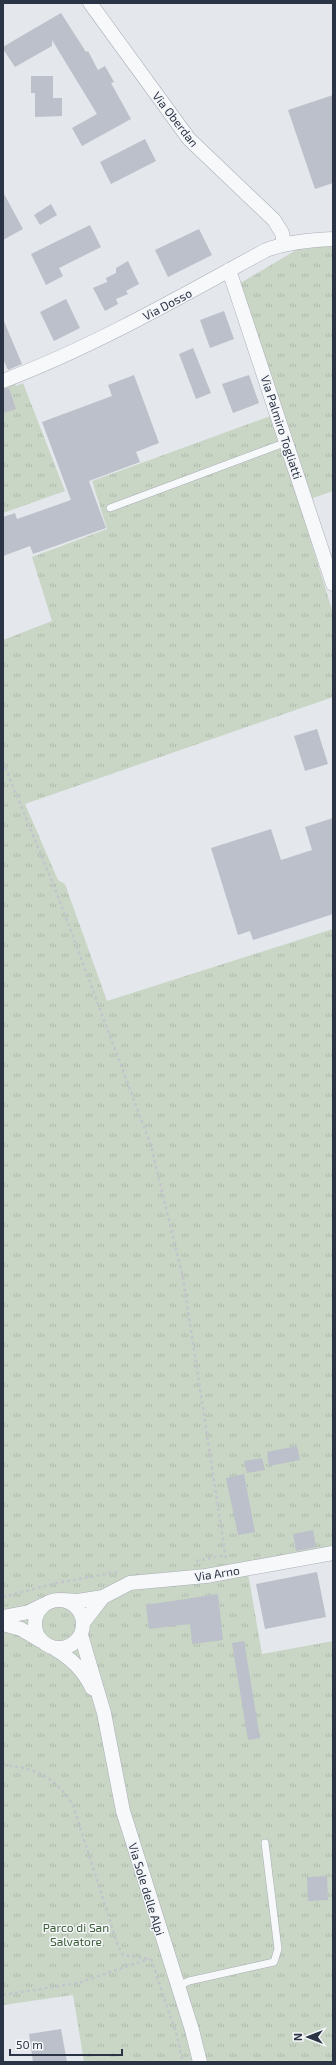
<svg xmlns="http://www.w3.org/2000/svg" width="336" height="2065" font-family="'Exo 2',sans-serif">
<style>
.park{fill:url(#park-tufts)}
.building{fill:#bbc0ca}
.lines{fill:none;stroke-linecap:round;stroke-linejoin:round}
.service-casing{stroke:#a9aeb7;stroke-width:8}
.minor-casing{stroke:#a9aeb7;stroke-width:15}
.path{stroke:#c2c5cb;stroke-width:2.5;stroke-dasharray:3 3;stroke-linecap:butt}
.service{stroke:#f7f8fa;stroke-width:7}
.minor{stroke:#f7f8fa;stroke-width:14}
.labels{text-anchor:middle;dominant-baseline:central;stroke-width:3;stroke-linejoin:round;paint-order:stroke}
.street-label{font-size:12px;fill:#2b3445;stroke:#f4f6f9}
.park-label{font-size:12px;fill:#3f6138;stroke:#f4f6f9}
</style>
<defs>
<pattern id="park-tufts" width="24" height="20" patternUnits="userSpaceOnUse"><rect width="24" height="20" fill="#c9d6c5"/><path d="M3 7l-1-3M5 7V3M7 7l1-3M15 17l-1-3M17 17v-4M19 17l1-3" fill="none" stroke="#adb8ab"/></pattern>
</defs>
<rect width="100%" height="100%" fill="#e4e7ec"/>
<path class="park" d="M 333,245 L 333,491 L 299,503 L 333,613 L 333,697 L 25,804 L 58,880 L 65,884 L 107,1001 L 333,929 L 333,1559 L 248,1573 L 262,1654 L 333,1641 L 333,2062 L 84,2062 L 73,1995 L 3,2005 L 3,640 L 52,621 L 32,557 L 107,529 L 92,481 L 279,413 L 237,285 L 303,246 Z
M 14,381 L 16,386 L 23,383 L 65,491 L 3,513 L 3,385 Z"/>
<path class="building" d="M 61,13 L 86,52 L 88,51 L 98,70 L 105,66 L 114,82 L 111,83 L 131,119 L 82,146 L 72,128 L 97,114 L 52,40 L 52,46 L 15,67 L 3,49 L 3,47 L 18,38 Z
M 31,76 L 53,76 L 53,98 L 62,98 L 62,116 L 35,117 L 35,93 L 31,93 Z
M 333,95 L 333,183 L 315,189 L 288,110 Z
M 145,139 L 156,161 L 111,184 L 100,162 Z
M 3,192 L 23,229 L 3,240 Z
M 51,204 L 57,215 L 40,225 L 34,215 Z
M 90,225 L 101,247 L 59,268 L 63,276 L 46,285 L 31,254 Z
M 199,229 L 212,255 L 168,277 L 155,250 Z
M 128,261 L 139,284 L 126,291 L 128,294 L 116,299 L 118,304 L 105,311 L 93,288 L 107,282 L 106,278 L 116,273 L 116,268 Z
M 66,299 L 80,328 L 54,341 L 40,312 Z
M 224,311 L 234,339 L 210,348 L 200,320 Z
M 3,319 L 22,364 L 8,370 L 3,359 Z
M 193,348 L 211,393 L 196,399 L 179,354 Z
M 134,375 L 159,443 L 136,452 L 140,462 L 89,481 L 106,528 L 33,554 L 30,546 L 3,556 L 3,517 L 15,513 L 17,519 L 71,500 L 42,422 L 112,396 L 108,385 Z
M 249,375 L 259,403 L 233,413 L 222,384 Z
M 9,388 L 16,409 L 3,413 L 3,389 Z
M 317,729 L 328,764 L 305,771 L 294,736 Z
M 333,818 L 333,914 L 253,940 L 250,931 L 238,935 L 211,848 L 271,829 L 281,860 L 312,850 L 305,827 Z
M 297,1446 L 300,1460 L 269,1466 L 267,1452 Z
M 262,1458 L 265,1470 L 247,1473 L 244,1461 Z
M 244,1474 L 255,1532 L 238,1535 L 226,1478 Z
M 313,1530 L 316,1547 L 296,1551 L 293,1534 Z
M 317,1572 L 326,1617 L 265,1629 L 256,1584 Z
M 218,1594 L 223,1640 L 192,1644 L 190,1624 L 149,1629 L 146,1605 Z
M 244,1641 L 260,1738 L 248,1740 L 232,1643 Z
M 327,1876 L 328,1900 L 308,1901 L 307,1877 Z
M 61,2029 L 67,2062 L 33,2062 L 29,2034 Z"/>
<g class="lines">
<g class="service-casing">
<path id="service" d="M 110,508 L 287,442
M 178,1986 L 189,1981 L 274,1962 L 278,1949 L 265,1843"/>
</g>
<g class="minor-casing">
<path id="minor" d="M 90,3 L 189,139 L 274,220 L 282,233 L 284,244
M 229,270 L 333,584
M 3,381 C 95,346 180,297 266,250 C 288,242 309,240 333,239
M35 1624a24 24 0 1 1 48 0a24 24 0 1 1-48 0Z
M 62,1600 L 78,1601 L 103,1597 L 130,1583 L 206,1576 L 333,1553
M 3,1617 L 29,1612 L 43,1605
M 83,1623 L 103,1597
M 3,1624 L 21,1629 L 41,1641
M 81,1635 L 104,1713 L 123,1811 L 192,2030 L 200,2062
M 55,1649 C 72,1659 83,1670 92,1688"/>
</g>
<path class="path" d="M 3,762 L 56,891 L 151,1146 L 183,1278 L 226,1559
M 196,1561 L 225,1555
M 3,1597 L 57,1583 L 118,1572
M 3,1765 C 36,1768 55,1777 73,1805 L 118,1946 L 123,1955 L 151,1959
M 151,1959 L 177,2036 L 183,2062
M 3,1995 L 78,1983 L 149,1959"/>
<use href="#service" class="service"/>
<use href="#minor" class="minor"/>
</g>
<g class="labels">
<g class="street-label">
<text transform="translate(176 119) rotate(52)">Via Oberdan</text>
<text transform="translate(167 304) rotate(-28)">Via Dosso</text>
<text transform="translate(282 427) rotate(72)">Via Palmiro Togliatti</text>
<text transform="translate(217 1573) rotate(-9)">Via Arno</text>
<text transform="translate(147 1889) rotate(73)">Via Sole delle Alpi</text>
</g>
<g class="park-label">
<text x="76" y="1927">Parco di San<tspan x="76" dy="14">Salvatore</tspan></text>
</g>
</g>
<rect width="336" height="2065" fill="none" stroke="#2b3445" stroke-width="8"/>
<g transform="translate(308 2037) rotate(270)" stroke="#f4f6f9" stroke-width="3" paint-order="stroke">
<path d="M0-3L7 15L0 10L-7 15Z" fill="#2b3445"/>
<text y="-6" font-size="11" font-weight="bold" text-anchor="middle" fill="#2b3445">N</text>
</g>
<path d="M10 2049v6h112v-6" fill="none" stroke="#2b3445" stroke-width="2"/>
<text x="16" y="2049" font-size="12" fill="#2b3445" stroke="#f4f6f9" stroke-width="3" paint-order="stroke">50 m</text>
</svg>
